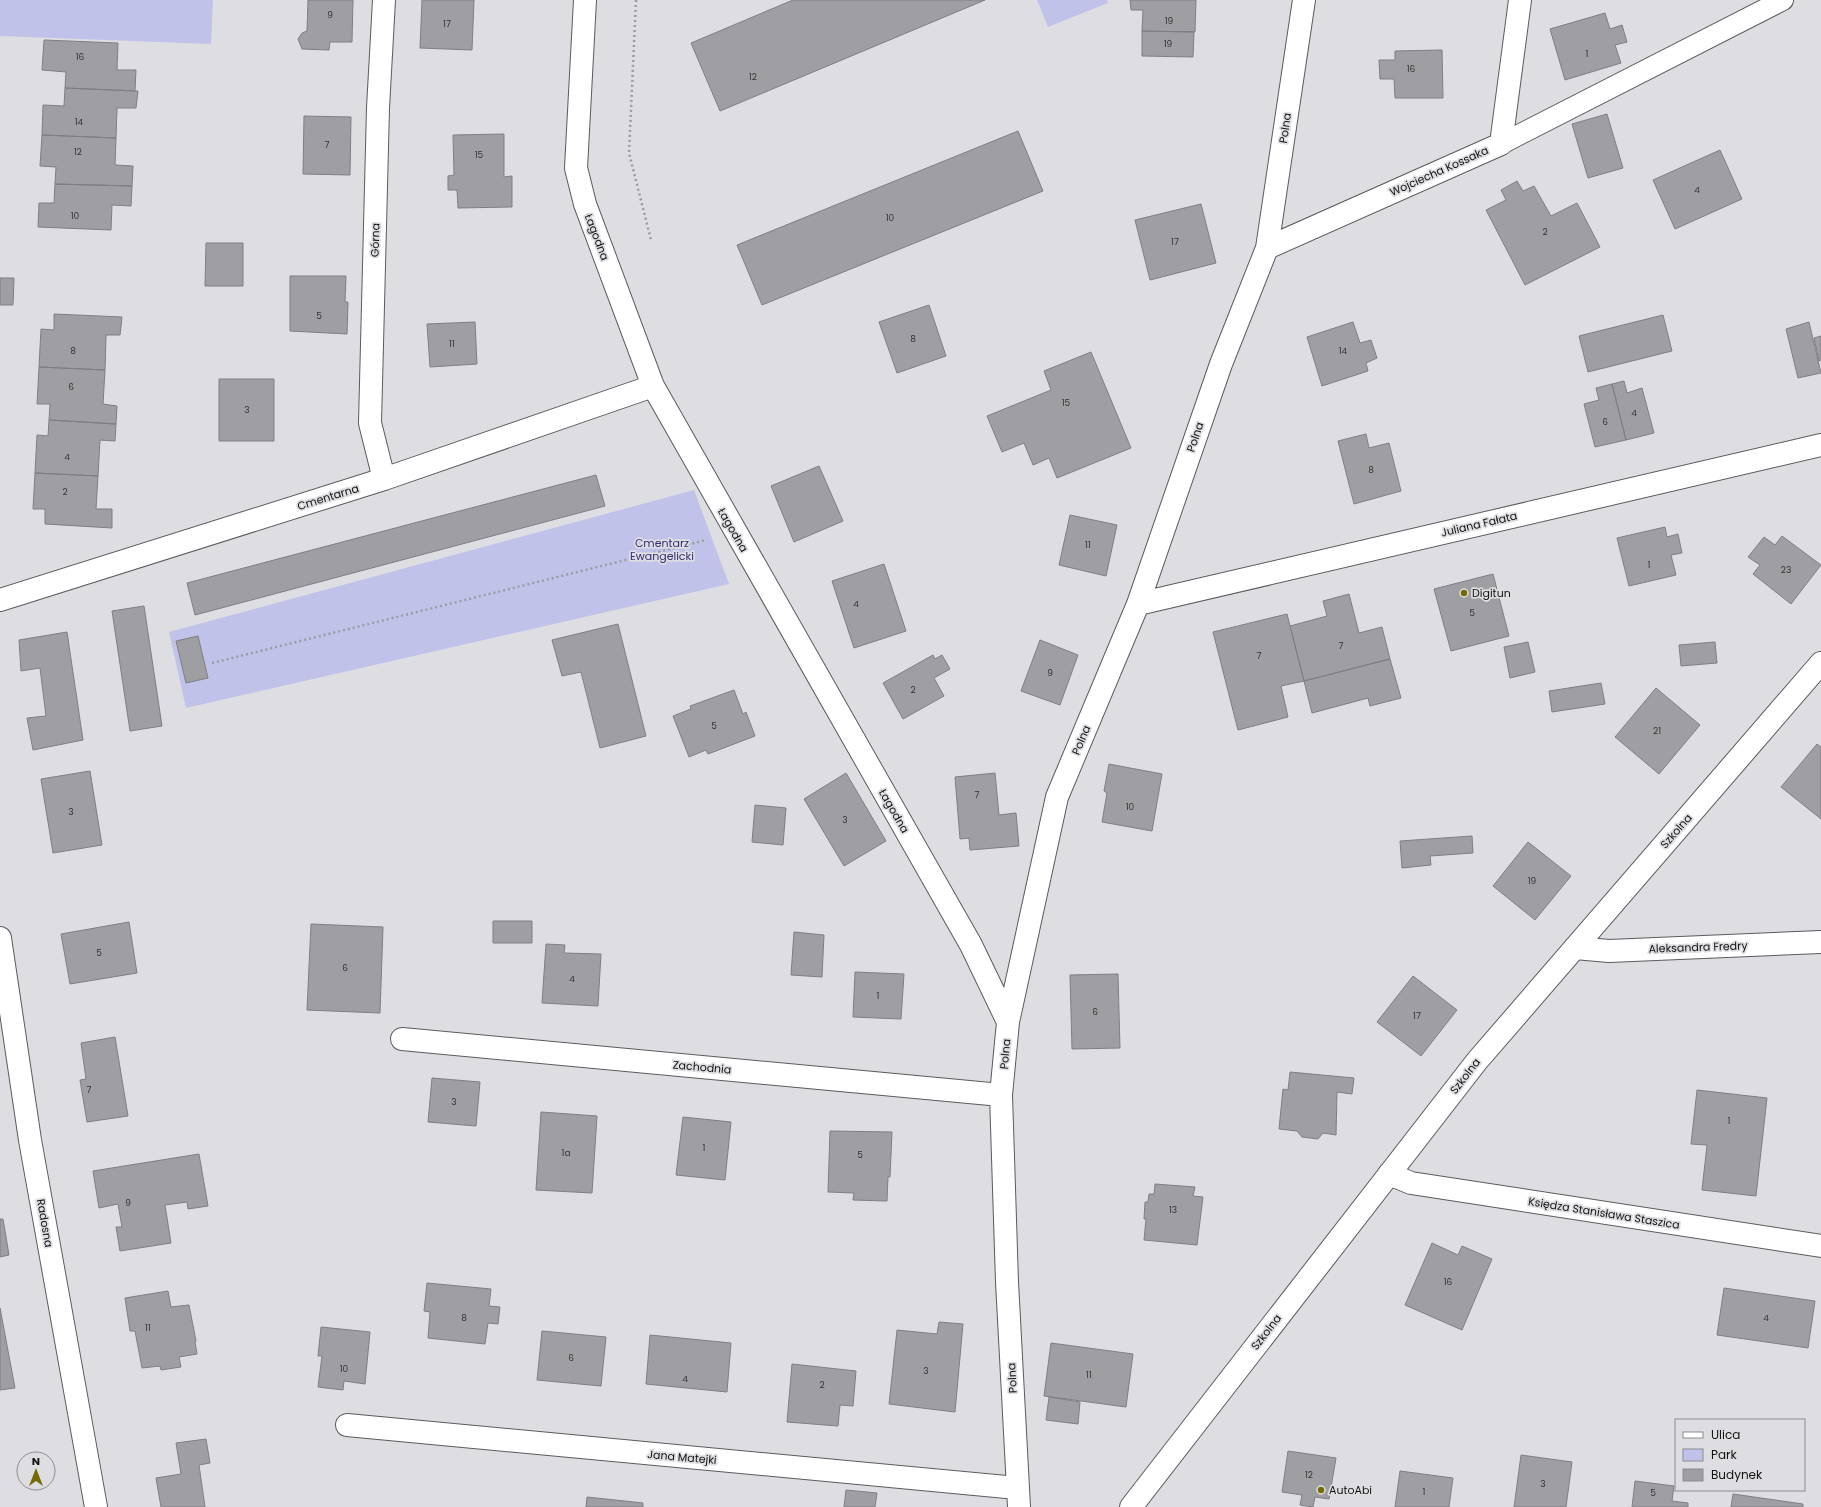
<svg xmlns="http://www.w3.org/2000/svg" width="1821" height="1507" font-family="Poppins,sans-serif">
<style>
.green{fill:#c1c2e9}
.building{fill:#9f9fa3;stroke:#7f7f83}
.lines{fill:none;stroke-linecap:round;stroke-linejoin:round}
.lane-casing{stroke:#5b5b5e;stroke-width:22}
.street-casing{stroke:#5b5b5e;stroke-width:24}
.secondary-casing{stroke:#5b5b5e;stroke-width:24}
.path{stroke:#9c9c9f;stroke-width:2.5;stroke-dasharray:2 3;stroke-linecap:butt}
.lane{stroke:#fff;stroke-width:20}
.street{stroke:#fff;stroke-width:22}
.secondary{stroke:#fff;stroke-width:22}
.poi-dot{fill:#736b05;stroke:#dedee2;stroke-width:1.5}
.labels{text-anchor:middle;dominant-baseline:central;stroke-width:3.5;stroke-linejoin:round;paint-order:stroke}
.number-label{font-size:9px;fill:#353538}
.street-label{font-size:11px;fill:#121214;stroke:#dedee2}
.park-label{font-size:11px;fill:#352c74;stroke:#dedee2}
.poi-label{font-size:11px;fill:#121214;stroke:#dedee2;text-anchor:start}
</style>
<rect width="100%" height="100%" fill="#dedee2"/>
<path class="green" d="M 0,0 L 213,0 L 211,44 L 0,36 Z
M 1037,0 L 1107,0 L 1108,3 L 1048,27 Z
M 694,490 L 729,584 L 186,708 L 169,632 Z"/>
<path class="building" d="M 308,0 L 353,0 L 352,42 L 330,42 L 329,50 L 302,49 L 298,39 L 302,33 L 307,31 Z
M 422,0 L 474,0 L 472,50 L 420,48 Z
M 793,0 L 985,0 L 720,111 L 691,43 Z
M 1130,0 L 1196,0 L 1195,32 L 1142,31 L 1143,10 L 1131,10 Z
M 1605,13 L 1610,29 L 1622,25 L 1627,42 L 1615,45 L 1621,63 L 1565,80 L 1550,29 Z
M 1142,31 L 1194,32 L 1193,57 L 1142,56 Z
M 44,40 L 118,43 L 117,70 L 136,70 L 135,91 L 65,88 L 66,72 L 42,70 Z
M 1442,50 L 1443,98 L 1395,98 L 1394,79 L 1380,79 L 1379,60 L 1395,60 L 1395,51 Z
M 65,88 L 138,91 L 136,108 L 117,108 L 116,138 L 42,135 L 43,105 L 64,106 Z
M 1607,114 L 1623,168 L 1588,178 L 1572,124 Z
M 304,116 L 351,117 L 350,175 L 303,174 Z
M 1018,131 L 1043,191 L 762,305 L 737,245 Z
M 504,134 L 504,177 L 512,176 L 512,207 L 458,208 L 457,190 L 448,190 L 448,176 L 454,175 L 453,135 Z
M 42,135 L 116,138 L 115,165 L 133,166 L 132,186 L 55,184 L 56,167 L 40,166 Z
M 1720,150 L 1742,199 L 1675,229 L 1653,180 Z
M 1517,181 L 1523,191 L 1534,186 L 1551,216 L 1577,203 L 1600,247 L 1525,285 L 1486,210 L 1506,200 L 1501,190 Z
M 55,184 L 132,186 L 131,206 L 112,205 L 111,230 L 38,227 L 39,203 L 54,203 Z
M 1201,204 L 1216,263 L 1150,280 L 1135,220 Z
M 206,243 L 243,243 L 243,286 L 205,286 Z
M 290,276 L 346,276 L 345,302 L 348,302 L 347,334 L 290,331 Z
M 0,278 L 14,278 L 13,305 L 0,305 Z
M 929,305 L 946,356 L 897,373 L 879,322 Z
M 54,314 L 122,317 L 120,335 L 106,335 L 105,370 L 39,367 L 41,329 L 54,330 Z
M 1663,315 L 1672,351 L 1588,372 L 1579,336 Z
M 475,322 L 477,364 L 430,367 L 427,324 Z
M 1353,322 L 1360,343 L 1371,340 L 1377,358 L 1366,363 L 1368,371 L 1322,386 L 1307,337 Z
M 1809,322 L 1821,373 L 1798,378 L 1786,329 Z
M 1821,336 L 1821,360 L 1819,361 L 1814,338 Z
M 1091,352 L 1131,448 L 1057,478 L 1049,458 L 1033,465 L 1024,443 L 1002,452 L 987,416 L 1051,390 L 1044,371 Z
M 39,367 L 105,370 L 103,404 L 117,406 L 116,424 L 49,420 L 50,404 L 37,404 Z
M 219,379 L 274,379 L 274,441 L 219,441 Z
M 1624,381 L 1627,393 L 1642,388 L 1654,433 L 1626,440 L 1612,384 Z
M 1612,384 L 1626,440 L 1595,447 L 1584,404 L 1599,400 L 1596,388 Z
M 49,420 L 116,424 L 115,441 L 100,440 L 98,476 L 35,473 L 37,435 L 48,436 Z
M 1366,434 L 1369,448 L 1389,443 L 1401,491 L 1354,504 L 1338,441 Z
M 819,466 L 843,521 L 794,542 L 771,486 Z
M 35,473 L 98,476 L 96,509 L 112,509 L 112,528 L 45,524 L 45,509 L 33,509 Z
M 596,475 L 605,506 L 195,615 L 187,583 Z
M 1070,515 L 1117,525 L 1106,576 L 1059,565 Z
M 1665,527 L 1667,537 L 1678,534 L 1682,553 L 1671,555 L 1676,575 L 1629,586 L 1617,538 Z
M 1782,536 L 1821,565 L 1791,604 L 1753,574 L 1760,565 L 1748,557 L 1764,537 L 1775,545 Z
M 884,564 L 906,631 L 854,648 L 832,581 Z
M 1493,574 L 1509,636 L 1451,651 L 1434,589 Z
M 1349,594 L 1359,633 L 1382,627 L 1390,659 L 1304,681 L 1290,626 L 1327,616 L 1323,601 Z
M 144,606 L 162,726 L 130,731 L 112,611 Z
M 1287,614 L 1304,681 L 1281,686 L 1288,717 L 1238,730 L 1213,632 Z
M 618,624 L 646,736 L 600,748 L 581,672 L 562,676 L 552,640 Z
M 67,632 L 83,740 L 33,750 L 27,718 L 46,716 L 40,668 L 21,671 L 19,640 Z
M 198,636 L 208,678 L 186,683 L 176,641 Z
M 1040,640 L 1078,655 L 1060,705 L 1021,691 Z
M 1528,642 L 1535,672 L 1510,678 L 1504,647 Z
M 1715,642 L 1717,663 L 1681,666 L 1679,645 Z
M 933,655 L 935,659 L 942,655 L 950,669 L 934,678 L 944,696 L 903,719 L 883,683 Z
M 1390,659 L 1401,698 L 1370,706 L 1368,698 L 1312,713 L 1304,681 Z
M 1601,683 L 1605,704 L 1552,712 L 1549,691 Z
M 1656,688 L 1700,725 L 1659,774 L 1615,737 Z
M 734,690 L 743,714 L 746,712 L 755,736 L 708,754 L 706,750 L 689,757 L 673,716 L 691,709 L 690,706 Z
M 1817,744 L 1821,747 L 1821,819 L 1781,787 Z
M 1109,764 L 1162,774 L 1152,831 L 1102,822 L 1107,793 L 1104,791 Z
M 90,771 L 102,845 L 53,853 L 41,779 Z
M 846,773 L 886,841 L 844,866 L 804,799 Z
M 995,773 L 999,815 L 1016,813 L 1019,846 L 970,850 L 969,838 L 960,839 L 955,777 Z
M 755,805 L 786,808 L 783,845 L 752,842 Z
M 1472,836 L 1473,853 L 1430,856 L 1431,865 L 1402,868 L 1400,841 Z
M 1528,842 L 1571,876 L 1535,920 L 1493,886 Z
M 493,921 L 532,921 L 532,943 L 493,943 Z
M 129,922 L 137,973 L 70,984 L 61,934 Z
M 311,924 L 383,927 L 380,1013 L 307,1010 Z
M 794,932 L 824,935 L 822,977 L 791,975 Z
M 546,944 L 565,945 L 564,953 L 601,954 L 598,1006 L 542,1003 Z
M 855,972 L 904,974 L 901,1019 L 853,1017 Z
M 1118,974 L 1120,1048 L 1072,1049 L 1070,975 Z
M 1413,976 L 1457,1010 L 1421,1056 L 1377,1022 Z
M 115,1037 L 128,1116 L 87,1122 L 80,1080 L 86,1079 L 81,1043 Z
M 1290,1072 L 1354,1078 L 1352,1094 L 1337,1092 L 1336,1135 L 1323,1133 L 1318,1139 L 1302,1137 L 1297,1131 L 1279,1129 L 1283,1089 L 1288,1090 Z
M 432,1078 L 480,1082 L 476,1126 L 428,1122 Z
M 1697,1090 L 1767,1098 L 1756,1196 L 1702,1190 L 1707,1145 L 1691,1144 Z
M 541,1112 L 597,1116 L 592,1193 L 536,1190 Z
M 683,1117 L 731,1122 L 725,1180 L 676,1175 Z
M 830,1131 L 892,1132 L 890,1177 L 888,1177 L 887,1201 L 853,1200 L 854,1193 L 828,1192 Z
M 199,1154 L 208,1206 L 188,1209 L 187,1202 L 165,1205 L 171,1243 L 120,1251 L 116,1227 L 122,1227 L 118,1204 L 99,1208 L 93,1171 Z
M 1155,1184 L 1195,1187 L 1193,1196 L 1203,1197 L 1197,1245 L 1144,1240 L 1146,1219 L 1144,1219 L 1145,1202 L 1148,1202 L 1149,1194 L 1154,1194 Z
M 0,1219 L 3,1219 L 9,1255 L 0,1257 Z
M 1432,1243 L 1458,1255 L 1462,1246 L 1492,1259 L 1462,1330 L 1405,1305 Z
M 427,1283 L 491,1289 L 489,1306 L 500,1307 L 498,1324 L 488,1323 L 485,1344 L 428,1338 L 430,1312 L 424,1311 Z
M 1724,1288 L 1815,1301 L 1808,1348 L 1717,1335 Z
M 168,1291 L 171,1307 L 189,1305 L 196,1341 L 195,1342 L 197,1354 L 179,1357 L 181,1367 L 161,1370 L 160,1366 L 142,1368 L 135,1331 L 130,1331 L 125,1298 Z
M 0,1308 L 15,1388 L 0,1390 Z
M 939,1322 L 963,1324 L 955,1412 L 889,1404 L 897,1330 L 937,1334 Z
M 321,1327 L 370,1332 L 365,1384 L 344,1381 L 343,1390 L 318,1387 L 322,1356 L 318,1356 Z
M 542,1331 L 606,1337 L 601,1386 L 537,1380 Z
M 650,1335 L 731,1343 L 727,1392 L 646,1384 Z
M 1051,1343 L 1133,1354 L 1126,1407 L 1044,1396 Z
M 792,1364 L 856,1371 L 853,1406 L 840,1405 L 838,1426 L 787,1422 Z
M 1049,1397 L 1080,1402 L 1078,1424 L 1046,1420 Z
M 206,1439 L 210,1463 L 199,1465 L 205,1507 L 161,1507 L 156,1478 L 181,1474 L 176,1443 Z
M 1288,1451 L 1336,1458 L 1329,1499 L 1315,1497 L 1313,1507 L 1300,1505 L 1302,1495 L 1282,1492 Z
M 1521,1455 L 1572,1462 L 1566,1507 L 1514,1507 Z
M 1400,1471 L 1453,1478 L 1449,1507 L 1395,1507 Z
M 1635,1481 L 1674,1486 L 1672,1501 L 1688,1503 L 1688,1507 L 1632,1507 Z
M 846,1490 L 877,1493 L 875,1507 L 844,1507 Z
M 1733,1494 L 1803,1504 L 1803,1507 L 1731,1507 Z
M 587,1497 L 643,1503 L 643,1507 L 586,1507 Z"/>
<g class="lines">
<g class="lane-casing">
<path id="lane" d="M 1501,144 L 1783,0"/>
</g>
<g class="street-casing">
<path id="street" d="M 384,0 L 378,108 L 370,423 L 384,479
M 585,0 L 576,168 L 585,204 L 653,386 L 971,945 L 1008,1022
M 1267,248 L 1501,144 L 1520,0
M 0,600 L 384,479 L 653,386
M 1138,604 L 1821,445
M 0,938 L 30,1140 L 96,1507
M 1575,948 L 1609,951 L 1821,942
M 402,1039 L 1001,1095
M 1389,1174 L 1411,1183 L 1821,1246
M 347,1425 L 1017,1488
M 1019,1507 L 1007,1282 L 1001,1095 L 1008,1022 L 1057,797 L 1138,604 L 1221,364 L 1267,248 L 1304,0"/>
</g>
<g class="secondary-casing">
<path id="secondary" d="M 1131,1507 L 1477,1061 L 1821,663"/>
</g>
<path class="path" d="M 636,0 L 629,153 L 651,240
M 212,663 L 706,540"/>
<use href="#lane" class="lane"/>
<use href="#street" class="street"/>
<use href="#secondary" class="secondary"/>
</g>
<g class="poi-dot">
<circle cx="1464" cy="593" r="4"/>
<circle cx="1321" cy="1490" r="4"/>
</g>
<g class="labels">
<g class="number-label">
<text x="330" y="15">9</text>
<text x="1169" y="21">19</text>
<text x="447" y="24">17</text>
<text x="1168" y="44">19</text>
<text x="1587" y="54">1</text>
<text x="80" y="57">16</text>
<text x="1411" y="69">16</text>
<text x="753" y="77">12</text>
<text x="79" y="122">14</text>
<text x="327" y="145">7</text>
<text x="78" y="152">12</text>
<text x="479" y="155">15</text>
<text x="1697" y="190">4</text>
<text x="75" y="216">10</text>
<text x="890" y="218">10</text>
<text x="1545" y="232">2</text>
<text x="1175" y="242">17</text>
<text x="319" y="316">5</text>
<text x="913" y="339">8</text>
<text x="452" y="344">11</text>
<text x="73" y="351">8</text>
<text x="1343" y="351">14</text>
<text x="71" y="387">6</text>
<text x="1066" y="403">15</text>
<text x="247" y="410">3</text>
<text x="1634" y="413">4</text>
<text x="1605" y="422">6</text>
<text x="67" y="457">4</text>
<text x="1371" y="470">8</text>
<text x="65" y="492">2</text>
<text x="1088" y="545">11</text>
<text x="1649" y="565">1</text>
<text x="1786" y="570">23</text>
<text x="856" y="604">4</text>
<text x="1472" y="613">5</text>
<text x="1341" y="646">7</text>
<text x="1259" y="656">7</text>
<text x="1050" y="673">9</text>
<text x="913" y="690">2</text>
<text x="714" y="726">5</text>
<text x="1657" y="731">21</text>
<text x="977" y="795">7</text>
<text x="1130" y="807">10</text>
<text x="71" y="812">3</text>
<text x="845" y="820">3</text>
<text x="1532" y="881">19</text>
<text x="99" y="953">5</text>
<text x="345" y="968">6</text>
<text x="572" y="979">4</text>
<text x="878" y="996">1</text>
<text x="1095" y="1012">6</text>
<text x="1417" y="1016">17</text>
<text x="89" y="1090">7</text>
<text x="454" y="1102">3</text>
<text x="1729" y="1121">1</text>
<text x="704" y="1148">1</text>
<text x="566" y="1153">1a</text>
<text x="860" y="1155">5</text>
<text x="128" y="1203">9</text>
<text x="1173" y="1210">13</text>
<text x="1448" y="1282">16</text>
<text x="464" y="1318">8</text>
<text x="1766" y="1318">4</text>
<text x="148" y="1328">11</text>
<text x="571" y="1358">6</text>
<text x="344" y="1369">10</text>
<text x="926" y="1371">3</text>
<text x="1089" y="1375">11</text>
<text x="685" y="1379">4</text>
<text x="822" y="1385">2</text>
<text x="1309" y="1475">12</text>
<text x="1543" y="1484">3</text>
<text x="1424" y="1492">1</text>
<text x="1653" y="1493">5</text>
</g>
<g class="street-label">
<text transform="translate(1285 128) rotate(-82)">Polna</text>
<text transform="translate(1439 171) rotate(-24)">Wojciecha Kossaka</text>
<text transform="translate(597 237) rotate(69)">Łagodna</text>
<text transform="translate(375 240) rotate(-88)">Górna</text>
<text transform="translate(1195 437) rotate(-71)">Polna</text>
<text transform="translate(328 497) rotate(-17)">Cmentarna</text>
<text transform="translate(1479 524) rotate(-13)">Juliana Fałata</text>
<text transform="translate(733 530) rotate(60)">Łagodna</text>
<text transform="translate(1081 740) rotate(-67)">Polna</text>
<text transform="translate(894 811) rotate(60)">Łagodna</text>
<text transform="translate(1676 831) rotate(-49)">Szkolna</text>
<text transform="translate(1698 947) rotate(-2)">Aleksandra Fredry</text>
<text transform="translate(1005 1054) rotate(-85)">Polna</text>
<text transform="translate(702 1067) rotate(5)">Zachodnia</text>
<text transform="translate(1465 1076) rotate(-52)">Szkolna</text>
<text transform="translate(1604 1213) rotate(9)">Księdza Stanisława Staszica</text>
<text transform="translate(45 1223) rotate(80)">Radosna</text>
<text transform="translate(1266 1332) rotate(-52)">Szkolna</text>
<text transform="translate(1012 1378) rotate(-93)">Polna</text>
<text transform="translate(682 1457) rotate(5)">Jana Matejki</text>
</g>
<g class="park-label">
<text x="662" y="543">Cmentarz<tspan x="662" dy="13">Ewangelicki</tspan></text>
</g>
<g class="poi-label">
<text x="1472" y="593">Digitun</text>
<text x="1329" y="1490">AutoAbi</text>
</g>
</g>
<rect x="1675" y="1419" width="130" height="72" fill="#dedee2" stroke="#8c8c90"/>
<rect x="1683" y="1432" width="20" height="6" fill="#ffffff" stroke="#8c8c90"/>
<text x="1711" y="1439" font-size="12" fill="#121214">Ulica</text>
<rect x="1683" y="1449" width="20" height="12" fill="#c1c2e9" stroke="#8c8c90"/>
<text x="1711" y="1459" font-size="12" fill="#121214">Park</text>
<rect x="1683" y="1469" width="20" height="12" fill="#9f9fa3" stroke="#8c8c90"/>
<text x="1711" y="1479" font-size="12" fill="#121214">Budynek</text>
<g transform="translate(36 1471)"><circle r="19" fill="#dedee2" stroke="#8c8c90"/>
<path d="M0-3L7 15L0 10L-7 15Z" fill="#736b05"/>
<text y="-6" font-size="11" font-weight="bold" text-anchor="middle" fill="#121214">N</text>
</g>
</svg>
